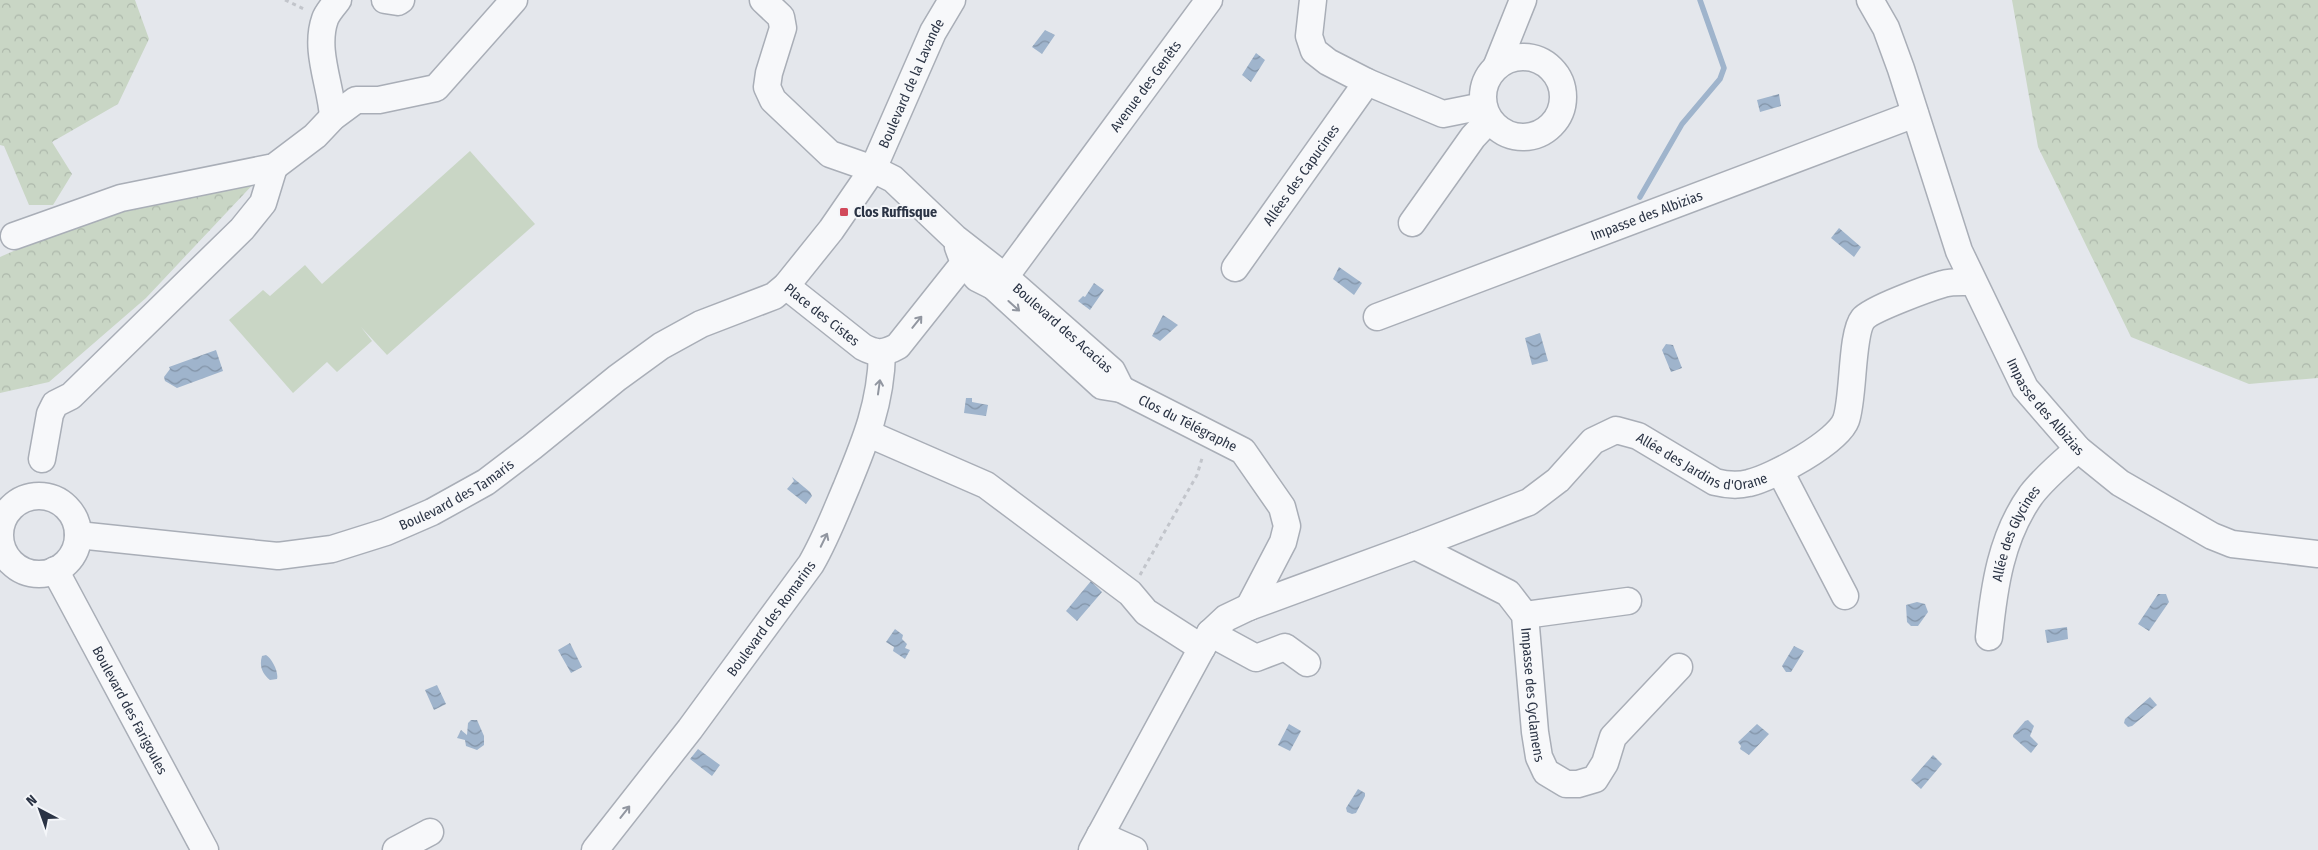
<svg xmlns="http://www.w3.org/2000/svg" width="2318" height="850" font-family="'Fira Sans Condensed',sans-serif">
<style>
.forest{fill:url(#forest-crowns)}
.green{fill:#c9d6c5}
.water{fill:url(#water-waves)}
.lines{fill:none;stroke-linecap:round;stroke-linejoin:round}
.stream{stroke:#9fb4cc;stroke-width:5.5}
.minor-casing{stroke:#a9aeb7;stroke-width:29}
.path{stroke:#c2c5cb;stroke-width:3;stroke-dasharray:4 4;stroke-linecap:butt}
.minor{stroke:#f7f8fa;stroke-width:26}
.oneway{stroke:#9196a0}
.poi-dot{fill:#d1495b;stroke:#f4f6f9;stroke-width:2}
.labels{text-anchor:middle;dominant-baseline:central;stroke-width:4;stroke-linejoin:round;paint-order:stroke}
.street-label{font-size:14px;fill:#2b3445;stroke:#f4f6f9}
.poi-label{font-size:14px;font-weight:bold;fill:#2b3445;stroke:#f4f6f9;text-anchor:start}
</style>
<defs>
<pattern id="forest-crowns" width="20" height="18" patternUnits="userSpaceOnUse" patternTransform="scale(1.25)"><rect width="20" height="18" fill="#c9d6c5"/><path d="M2 6a3 3 0 1 1 6 0M12 15a3 3 0 1 1 6 0" fill="none" stroke="#adb8ab"/></pattern>
<pattern id="water-waves" width="16" height="10" patternUnits="userSpaceOnUse" patternTransform="scale(1.25)"><rect width="16" height="10" fill="#9fb4cc"/><path d="M0 5q4-4 8 0t8 0" fill="none" stroke="#8293a7"/></pattern>
</defs>
<rect width="100%" height="100%" fill="#e4e7ec"/>
<path class="forest" d="M 0,0 L 135,0 L 149,39 L 118,104 L 52,142 L 72,174 L 53,205 L 29,205 L 4,146 L 0,145 Z
M 2012,0 L 2318,0 L 2318,378 L 2249,384 L 2131,337 L 2038,147 Z
M 258,179 L 146,298 L 49,382 L 0,393 L 0,257 L 104,211 Z"/>
<path class="green" d="M 470,151 L 535,224 L 387,355 L 361,327 L 372,341 L 337,372 L 327,362 L 293,393 L 229,320 L 263,290 L 270,296 L 305,265 L 322,284 Z"/>
<path class="water" d="M 1045,30 L 1055,35 L 1042,54 L 1032,47 Z
M 1256,53 L 1265,60 L 1251,82 L 1242,75 Z
M 1779,94 L 1781,106 L 1760,112 L 1757,100 Z
M 1839,228 L 1861,247 L 1854,257 L 1831,238 Z
M 1339,267 L 1362,283 L 1354,295 L 1333,279 Z
M 1094,283 L 1104,290 L 1090,310 L 1078,301 L 1083,296 L 1085,297 Z
M 1163,315 L 1178,325 L 1160,341 L 1152,336 Z
M 1540,333 L 1548,361 L 1532,365 L 1525,338 Z
M 1666,344 L 1673,345 L 1682,368 L 1671,372 L 1662,350 Z
M 216,350 L 223,371 L 177,388 L 165,381 L 164,377 L 170,369 L 169,367 Z
M 966,398 L 972,398 L 972,402 L 988,405 L 986,416 L 964,413 Z
M 792,477 L 810,492 L 812,496 L 806,504 L 787,489 L 794,481 Z
M 1091,581 L 1102,592 L 1077,621 L 1066,611 Z
M 2158,594 L 2166,594 L 2169,602 L 2149,631 L 2138,624 Z
M 1917,602 L 1925,604 L 1928,612 L 1918,626 L 1911,626 L 1907,622 L 1906,605 Z
M 2067,627 L 2068,639 L 2047,643 L 2045,630 Z
M 895,629 L 903,635 L 902,639 L 907,644 L 905,648 L 910,650 L 905,659 L 893,651 L 894,647 L 886,642 Z
M 570,643 L 582,667 L 571,673 L 558,650 Z
M 1794,646 L 1804,651 L 1791,672 L 1786,672 L 1782,666 Z
M 266,655 C 272,658 279,673 277,679 L 270,680 C 262,673 259,666 262,656 Z
M 437,685 L 446,704 L 434,710 L 425,690 Z
M 2150,697 L 2157,705 L 2132,726 L 2128,727 L 2124,723 L 2125,719 Z
M 471,720 L 477,720 L 484,736 L 484,745 L 477,750 L 466,746 L 465,740 L 457,738 L 461,730 L 467,735 L 468,723 Z
M 2028,720 L 2034,726 L 2030,736 L 2038,744 L 2031,753 L 2013,737 L 2013,735 L 2025,721 Z
M 1289,724 L 1301,731 L 1290,751 L 1278,745 Z
M 1757,724 L 1769,734 L 1749,755 L 1740,749 L 1741,746 L 1738,742 Z
M 698,749 L 720,765 L 712,776 L 690,759 Z
M 1933,755 L 1942,764 L 1921,789 L 1911,780 Z
M 1358,789 L 1365,793 L 1365,796 L 1356,813 L 1352,814 L 1347,812 L 1346,808 Z"/>
<g class="lines">
<path class="stream" d="M 1640,197 L 1682,124 L 1720,79 L 1724,68 L 1700,0"/>
<g class="minor-casing">
<g id="minor">
<path d="M 385,0 L 398,2 L 401,0"/>
<path id="s1" d="M 763,0 L 781,17 L 783,28 L 769,73 L 767,87 L 773,100 L 830,154 L 873,169 L 893,179 L 955,238 L 1005,277 L 1112,371 L 1121,389 L 1102,386 L 993,286 L 977,278 L 964,263"/>
<path d="M 1313,0 L 1309,36 L 1314,51 L 1328,62 L 1367,82 L 1443,114 L 1483,106"/>
<path id="s2" d="M 1870,0 L 1886,28 L 1901,69 L 1959,251 L 2025,388 L 2078,449 L 2120,483 L 2212,536 L 2232,544 L 2318,554"/>
<circle cx="1523" cy="97" r="40"/>
<path d="M 1497,65 L 1523,0"/>
<path d="M 333,117 C 331,85 314,50 325,19 C 327,13 334,5 338,0"/>
<path d="M 1412,223 L 1473,137 L 1489,120"/>
<path d="M 14,236 L 121,198 L 274,167 L 315,136 L 333,117 L 356,100 L 379,100 L 436,88 L 514,0"/>
<path id="s3" d="M 1235,268 L 1367,82"/>
<path id="s4" d="M 786,286 L 863,347 C 876,354 884,354 898,346 L 964,263 L 958,247"/>
<path id="s5" d="M 993,286 L 1005,277 L 1209,0"/>
<path id="s6" d="M 1377,317 L 1915,114"/>
<path id="s7" d="M 1121,389 L 1243,451 L 1282,507 L 1287,526 L 1283,542 L 1249,607"/>
<path d="M 869,434 L 986,485 L 1130,593 L 1146,612 L 1202,648"/>
<path d="M 42,459 L 50,414 L 55,404 L 71,396 L 242,229 L 263,203 L 274,167"/>
<path d="M 1780,471 L 1845,596"/>
<circle cx="39" cy="535" r="39"/>
<path id="s8" d="M 78,535 L 278,556 L 332,549 L 386,532 L 432,512 L 486,482 L 532,447 L 617,378 L 661,346 L 701,324 L 774,296 L 786,286 L 831,230 L 873,169 L 933,32 L 952,0"/>
<path id="s9" d="M 1415,546 L 1508,593 L 1525,615 L 1535,732 L 1539,757 L 1546,772 L 1566,784 L 1578,784 L 1595,779 L 1605,763 L 1613,737 L 1679,667"/>
<path id="s10" d="M 55,570 L 205,850"/>
<path d="M 1525,615 L 1628,601"/>
<path d="M 1210,633 L 1256,658 L 1285,647 L 1307,663"/>
<path id="s11" d="M 1989,637 C 1994,587 2001,537 2031,495 C 2044,478 2062,463 2078,449"/>
<path d="M 1100,835 L 1134,850"/>
<path d="M 396,850 L 430,832"/>
<path id="s12" d="M 595,850 L 690,729 L 811,564 C 825,540 835,514 846,488 C 865,442 881,404 882,353"/>
<path id="s13" d="M 1092,850 L 1210,633 L 1226,618 L 1249,607 L 1415,546 L 1529,502 L 1558,480 L 1593,441 L 1616,430 L 1638,436 L 1715,482 C 1727,485 1737,486 1749,483 C 1772,478 1838,442 1846,420 C 1854,398 1851,334 1863,319 C 1871,309 1929,288 1943,284 C 1952,281 1964,282 1973,282"/>
</g>
</g>
<path class="path" d="M 285,0 L 306,10
M 1140,575 L 1197,475 L 1203,455"/>
<use href="#minor" class="minor"/>
</g>
<defs><path id="oneway-shaft" d="M-6 0H5M1.5-3L5.5 0L1.5 3" fill="none" stroke-width="1.6" stroke-linecap="round" stroke-linejoin="round" transform="scale(1.25)"/></defs>
<g class="oneway">
<use href="#oneway-shaft" transform="translate(1014 306) rotate(42)"/>
<use href="#oneway-shaft" transform="translate(917 322) rotate(-51)"/>
<use href="#oneway-shaft" transform="translate(879 387) rotate(-82)"/>
<use href="#oneway-shaft" transform="translate(824 540) rotate(-64)"/>
<use href="#oneway-shaft" transform="translate(625 812) rotate(-52)"/>
</g>
<rect class="poi-dot" x="839" y="207" width="10" height="10" rx="2.5"/>
<g class="labels">
<g class="street-label">
<text stroke="none"><textPath href="#s8" startOffset="1025">Boulevard de la Lavande</textPath></text>
<text stroke="none"><textPath href="#s5" startOffset="252">Avenue des Genêts</textPath></text>
<text stroke="none"><textPath href="#s3" startOffset="114">Allées des Capucines</textPath></text>
<text stroke="none"><textPath href="#s6" startOffset="288">Impasse des Albizias</textPath></text>
<text stroke="none"><textPath href="#s4" startOffset="46">Place des Cistes</textPath></text>
<text stroke="none"><textPath href="#s1" startOffset="484">Boulevard des Acacias</textPath></text>
<text stroke="none"><textPath href="#s2" startOffset="446">Impasse des Albizias</textPath></text>
<text stroke="none"><textPath href="#s7" startOffset="75">Clos du Télégraphe</textPath></text>
<text stroke="none"><textPath href="#s13" startOffset="802">Allée des Jardins d'Orane</textPath></text>
<text stroke="none"><textPath href="#s8" startOffset="392">Boulevard des Tamaris</textPath></text>
<text stroke="none"><textPath href="#s11" startOffset="108">Allée des Glycines</textPath></text>
<text stroke="none"><textPath href="#s12" startOffset="291">Boulevard des Romarins</textPath></text>
<text stroke="none"><textPath href="#s9" startOffset="212">Impasse des Cyclamens</textPath></text>
<text stroke="none"><textPath href="#s10" startOffset="159">Boulevard des Farigoules</textPath></text>
</g>
<g class="poi-label">
<text x="854" y="212">Clos Ruffisque</text>
</g>
</g>
<g transform="translate(40 810) rotate(319)" stroke="#f4f6f9" stroke-width="4" paint-order="stroke">
<path d="M0-4L9 19L0 12L-9 19Z" fill="#2b3445"/>
<text y="-8" font-size="14" font-weight="bold" text-anchor="middle" fill="#2b3445">N</text>
</g>
</svg>
